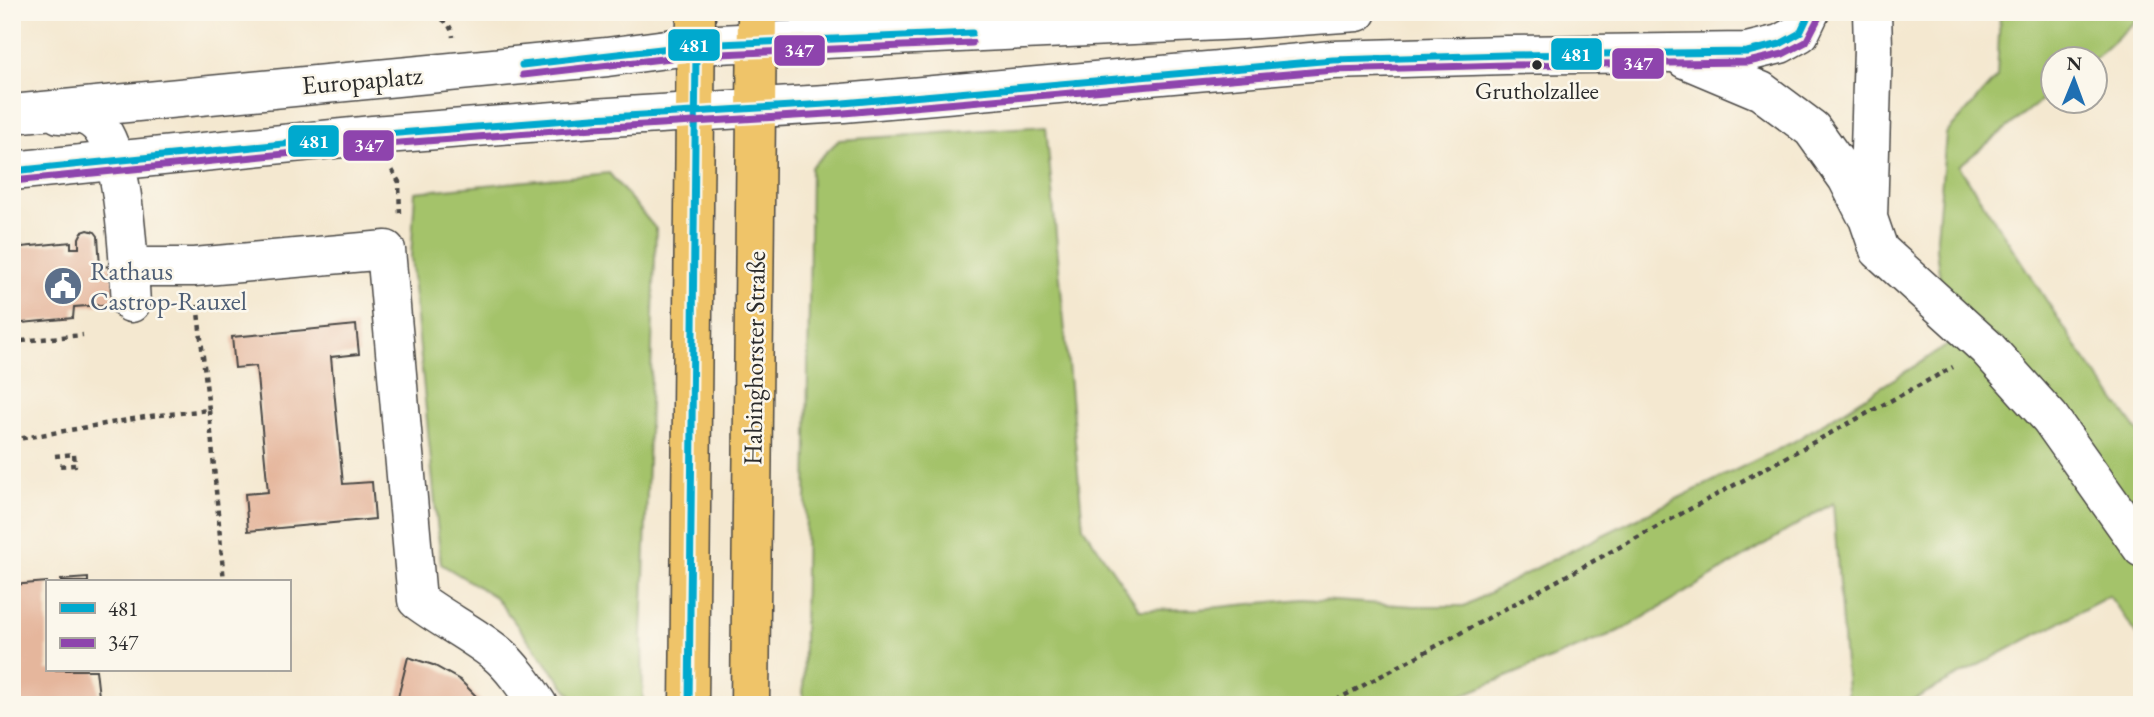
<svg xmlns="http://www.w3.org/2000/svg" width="2154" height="717" font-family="'EB Garamond',serif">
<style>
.green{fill:#a4c36b;stroke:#68774b;stroke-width:2}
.building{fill:#e5b69c}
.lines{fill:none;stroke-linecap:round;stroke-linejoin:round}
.minor-casing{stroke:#494744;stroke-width:41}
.major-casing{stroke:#494744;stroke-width:41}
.path{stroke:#494744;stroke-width:4.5;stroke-dasharray:5 5;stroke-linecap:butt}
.minor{stroke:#fff;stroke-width:38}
.major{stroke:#efc469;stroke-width:38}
.bus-1-casing{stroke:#fbf7ec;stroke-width:12}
.bus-2-casing{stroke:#fbf7ec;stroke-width:12}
.bus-1{stroke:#00a9ce;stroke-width:7}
.bus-2{stroke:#8e44ad;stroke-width:7}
.bus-dot{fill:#2b2b2b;stroke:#fbf7ec;stroke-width:2.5}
.labels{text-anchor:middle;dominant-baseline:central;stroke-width:5;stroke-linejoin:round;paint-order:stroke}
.bus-label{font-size:24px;fill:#2b2b2b;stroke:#fbf7ec}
.street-label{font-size:26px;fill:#2b2b2b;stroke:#fbf7ec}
.service-label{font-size:26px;fill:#4e5e75;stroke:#fbf7ec;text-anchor:start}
.line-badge{stroke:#fbf7ec;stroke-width:2.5}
.badge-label{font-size:19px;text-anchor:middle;font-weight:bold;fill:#fff}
</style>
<rect width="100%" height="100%" fill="#fbf7ec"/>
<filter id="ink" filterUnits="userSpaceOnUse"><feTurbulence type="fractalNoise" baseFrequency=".0143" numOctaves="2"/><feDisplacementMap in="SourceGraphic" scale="14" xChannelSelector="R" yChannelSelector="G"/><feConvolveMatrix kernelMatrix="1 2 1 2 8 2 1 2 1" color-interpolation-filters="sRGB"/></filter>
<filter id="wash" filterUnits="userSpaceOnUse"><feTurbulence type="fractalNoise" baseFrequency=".00686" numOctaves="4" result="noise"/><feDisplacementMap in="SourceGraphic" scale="28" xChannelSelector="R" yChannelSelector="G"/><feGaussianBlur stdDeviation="1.57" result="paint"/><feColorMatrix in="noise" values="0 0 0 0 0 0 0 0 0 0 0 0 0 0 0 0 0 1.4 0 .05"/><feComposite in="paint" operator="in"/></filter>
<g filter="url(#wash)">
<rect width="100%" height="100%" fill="#f4e8d0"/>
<path class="green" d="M 2000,12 L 2142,12 L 2142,15 L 2094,59 L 2052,60 L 2052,92 L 1959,166 L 2080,352 L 2142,437 L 2142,641 L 2109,596 L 1903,705 L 1848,705 L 1833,503 L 1626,628 L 1438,705 L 803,705 L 811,167 L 839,140 L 1046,126 L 1083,527 L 1140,610 L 1199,609 L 1302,599 L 1414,606 L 1464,606 L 1550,561 L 1793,442 L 1948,345 L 1936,248 L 1946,134 L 1997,77 Z
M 609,173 L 656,229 L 642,636 L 643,705 L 579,705 L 495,597 L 441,564 L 411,257 L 415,192 Z"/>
<g id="blocks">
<path class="building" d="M 88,230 L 95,232 L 98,236 L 100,267 L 112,266 L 115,304 L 74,307 L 73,318 L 12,324 L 12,248 L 71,242 L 71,248 L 79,248 L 79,238 L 82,232 Z
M 356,325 L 359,354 L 331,357 L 343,484 L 372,482 L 375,519 L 248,531 L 245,494 L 268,492 L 256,366 L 235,368 L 232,337 Z
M 88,578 L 88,582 L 61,582 L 61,580 Z
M 47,582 L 47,670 L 96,670 L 100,705 L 12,705 L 12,585 Z
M 408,657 L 433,665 L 460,680 L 485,705 L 396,705 Z"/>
</g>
</g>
<g filter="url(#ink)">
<use href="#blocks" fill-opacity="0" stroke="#494744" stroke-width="2"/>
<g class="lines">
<g class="minor-casing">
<path id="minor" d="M 1872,12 L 1873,48 L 1868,218 L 1879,250 L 1987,348 L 2050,418 L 2142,548
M 1685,59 L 1761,91 L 1812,129 L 1847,178 L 1866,215
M 12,114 L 607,57 L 696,45 L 1242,20 L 1357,12
M 59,114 C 67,115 78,114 85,116 C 127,130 128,265 131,303
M 12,171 L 373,135 L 593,118 L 843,103 L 1333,60 L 1506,55 L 1747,52 L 1780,44 L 1800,33 L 1810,12
M 128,267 L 194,267 L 386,250 L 417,600 C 442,619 471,633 496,653 C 512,666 526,687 538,705"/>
</g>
<g class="major-casing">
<path id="major" d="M 689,705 L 696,12
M 750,705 L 757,12"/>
</g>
<path class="path" d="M 393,12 C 413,13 450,9 453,37
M 392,170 L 399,182 L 400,216
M 12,342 L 83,335
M 209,410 L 224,582
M 12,440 L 151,416 L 209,410 L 197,303
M 55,456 L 74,454 L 75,465 L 56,466
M 1327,705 L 1953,367"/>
<use href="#minor" class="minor"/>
<use href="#major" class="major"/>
<g class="bus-1-casing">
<path id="bus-1" d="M 522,65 L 696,45 L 972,33
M 12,171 L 373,135 L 593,118 L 843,103 L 1333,60 L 1506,55 L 1747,52 L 1780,44 L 1800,33 L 1810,12
M 689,705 L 696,52"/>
</g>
<g class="bus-2-casing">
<path id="bus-2" d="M 523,75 L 697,55 L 972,43
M 13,181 L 374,145 L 594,128 L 844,113 L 1334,70 L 1506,65 L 1748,62 L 1783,54 L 1806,42 L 1819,17"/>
</g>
<use href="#bus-1" class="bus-1"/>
<use href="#bus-2" class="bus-2"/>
</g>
</g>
<defs>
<g id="civic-disc" transform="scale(2.0125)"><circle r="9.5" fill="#5c6f8a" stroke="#fbf7ec"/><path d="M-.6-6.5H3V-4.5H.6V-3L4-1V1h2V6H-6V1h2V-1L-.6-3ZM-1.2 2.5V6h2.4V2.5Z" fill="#fff"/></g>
</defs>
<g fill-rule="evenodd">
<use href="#civic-disc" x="63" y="286"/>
</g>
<circle class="bus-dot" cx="1537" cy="65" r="6"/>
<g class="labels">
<g class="bus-label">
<text x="1537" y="90">Grutholzallee</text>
</g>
<g class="street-label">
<text transform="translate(362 80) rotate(-5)">Europaplatz</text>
<text transform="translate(754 358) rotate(-89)">Habinghorster Straße</text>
</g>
<g class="service-label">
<text x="90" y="271">Rathaus<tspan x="90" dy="30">Castrop-Rauxel</tspan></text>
</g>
</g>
<g class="line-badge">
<rect x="667" y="28" width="54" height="34" rx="7" fill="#00a9ce"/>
<rect x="773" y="34" width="53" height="33" rx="7" fill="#8e44ad"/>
<rect x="1550" y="37" width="53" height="34" rx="7" fill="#00a9ce"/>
<rect x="1611" y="47" width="54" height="33" rx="7" fill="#8e44ad"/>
<rect x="287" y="124" width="53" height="34" rx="7" fill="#00a9ce"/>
<rect x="342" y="129" width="53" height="33" rx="7" fill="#8e44ad"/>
</g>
<g class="badge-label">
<text x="694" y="52">481</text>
<text x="799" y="57">347</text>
<text x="1576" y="61">481</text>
<text x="1638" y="70">347</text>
<text x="314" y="148">481</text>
<text x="369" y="152">347</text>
</g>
<rect width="2154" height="717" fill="none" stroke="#fbf7ec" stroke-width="42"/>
<rect x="46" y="580" width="245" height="91" fill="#fbf7ec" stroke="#a8a59f" stroke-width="2"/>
<rect x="60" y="603" width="35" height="10" fill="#00a9ce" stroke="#a8a59f" stroke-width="2"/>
<text x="108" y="616" font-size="21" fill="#2b2b2b">481</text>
<rect x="60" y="638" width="35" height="10" fill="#8e44ad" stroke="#a8a59f" stroke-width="2"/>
<text x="108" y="650" font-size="21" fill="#2b2b2b">347</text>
<g transform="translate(2074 80) rotate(1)"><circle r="33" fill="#fbf7ec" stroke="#a8a59f" stroke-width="2"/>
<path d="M0-5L12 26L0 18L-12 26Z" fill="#1f6fb2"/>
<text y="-10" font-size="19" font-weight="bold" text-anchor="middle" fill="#2b2b2b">N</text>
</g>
</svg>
